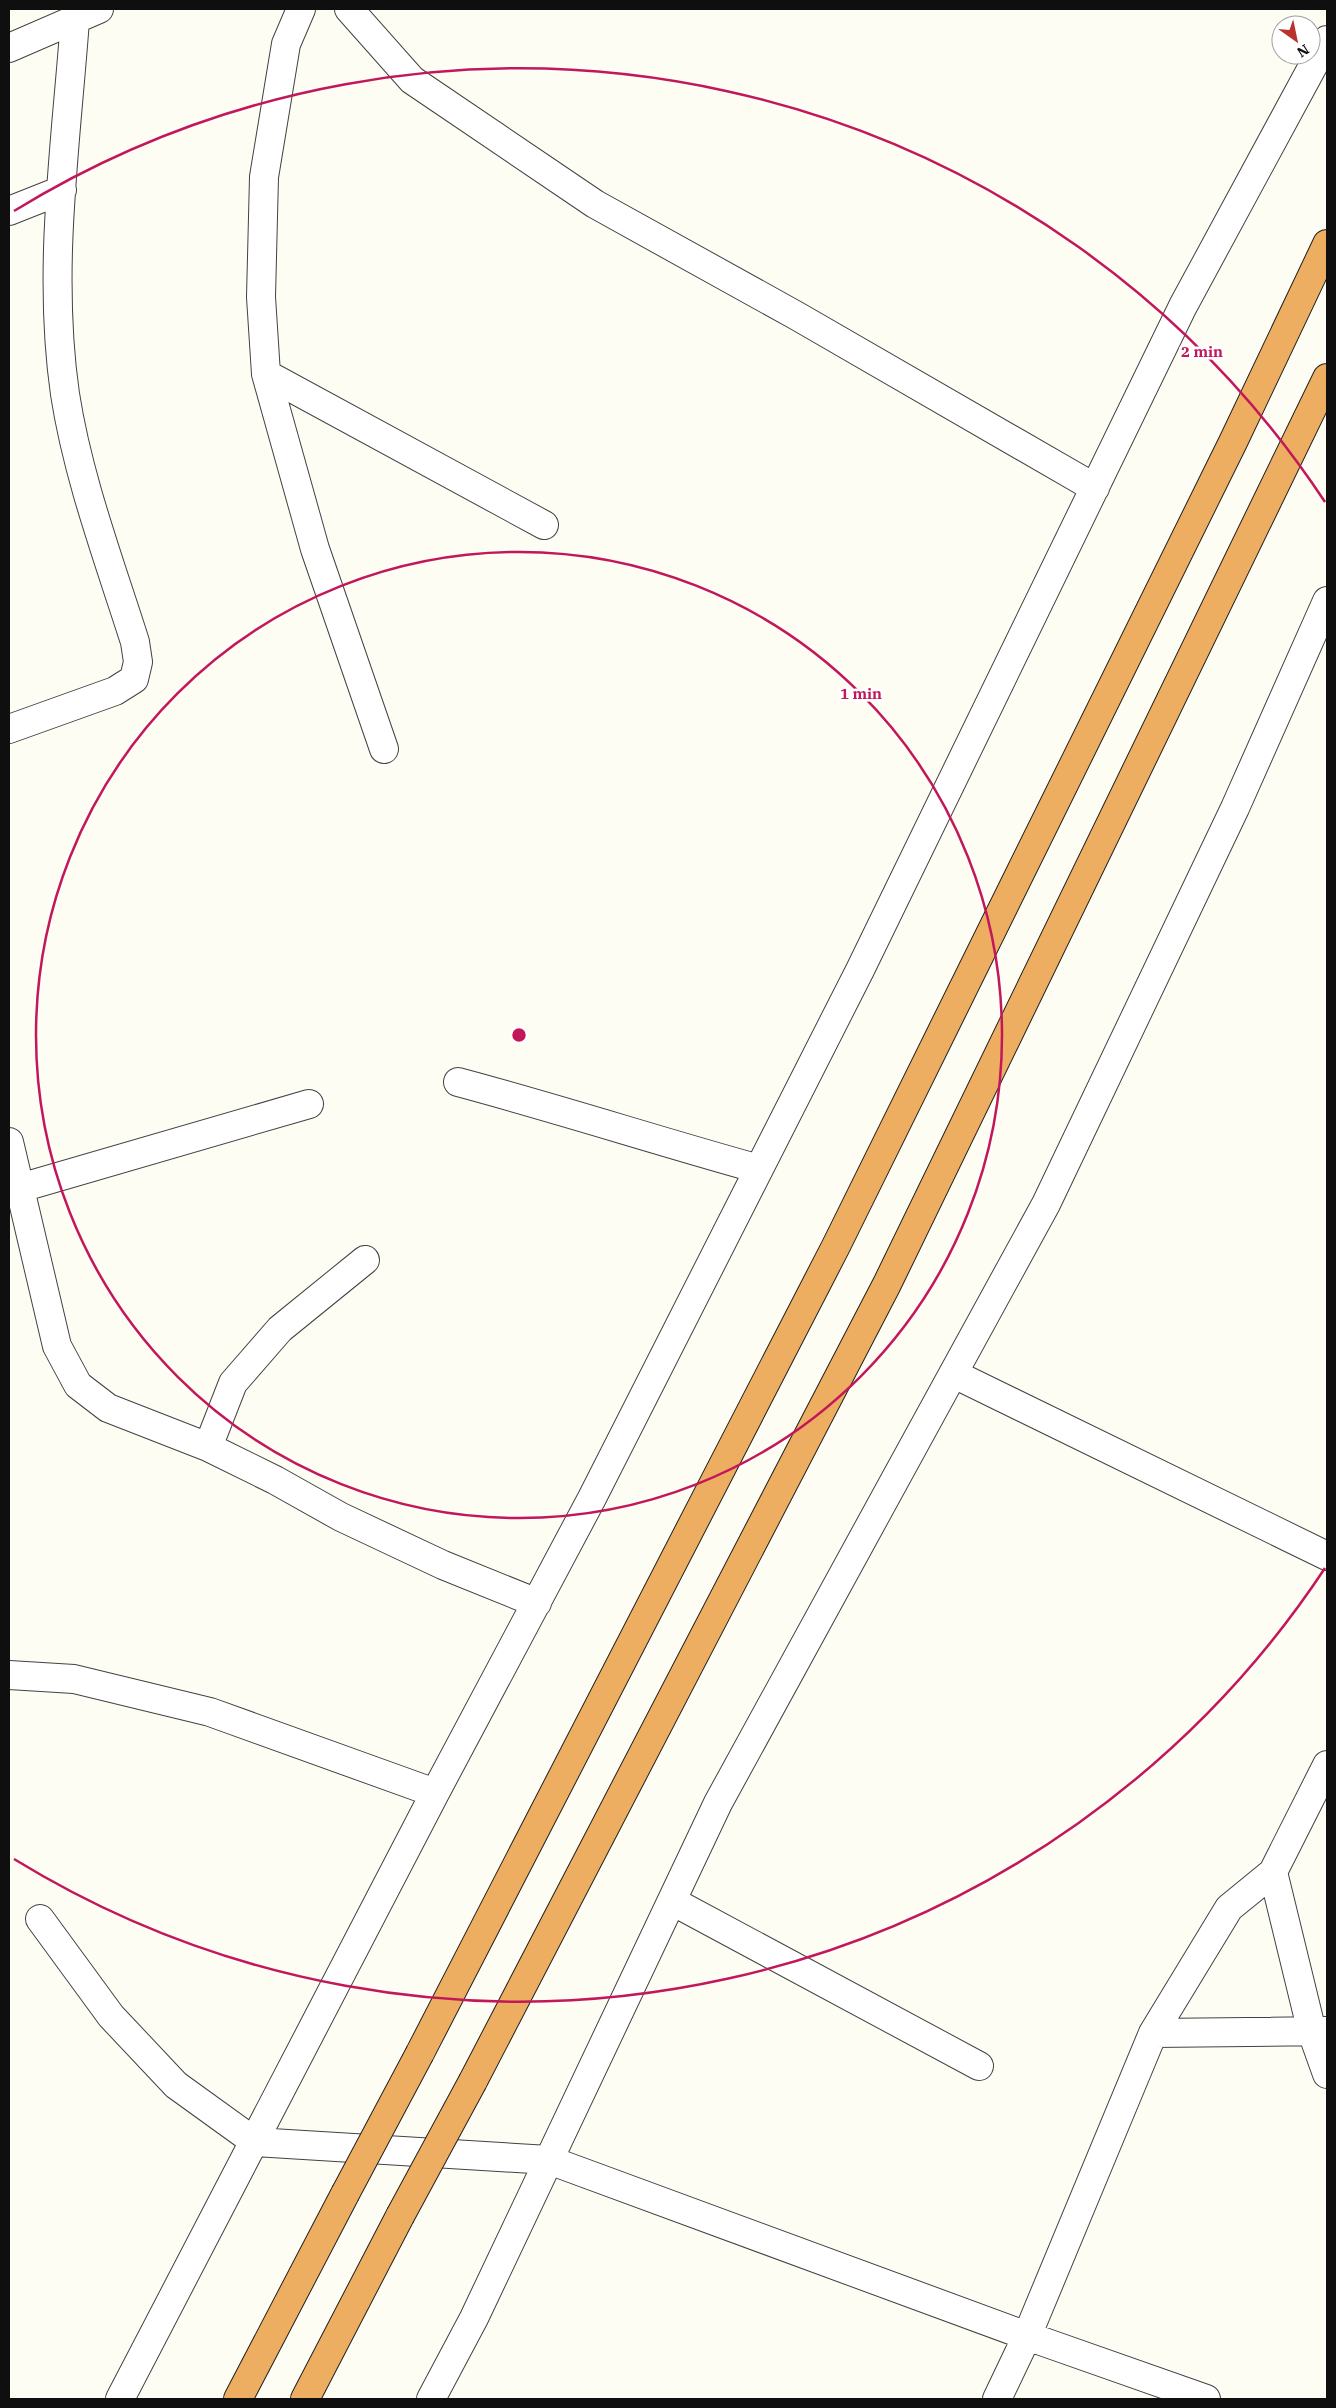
<svg xmlns="http://www.w3.org/2000/svg" width="1336" height="2408" font-family="'IBM Plex Serif',serif">
<style>
.lines{fill:none;stroke-linecap:round;stroke-linejoin:round}
.minor-casing{stroke:#424242;stroke-width:30}
.highway-casing{stroke:#202020;stroke-width:30}
.minor{stroke:#fff;stroke-width:28}
.highway{stroke:#edae62;stroke-width:28}
.highway-bridge-casing{stroke:#202020;stroke-width:30;stroke-linecap:butt}
.highway-bridge{stroke:#edae62;stroke-width:28}
.ring{fill:none;stroke:#c2185b;stroke-width:2.5}
.centre{fill:#c2185b;stroke:#fff;stroke-width:2.5}
.ring-label{font-size:15px;text-anchor:middle;font-weight:bold;fill:#c2185b;stroke:#fff;stroke-width:5;stroke-linejoin:round;paint-order:stroke}
</style>
<rect width="100%" height="100%" fill="#fefdf3"/>
<g class="lines">
<g class="minor-casing">
<path id="minor" d="M 301,9 L 286,44 L 264,177 L 261,297 L 266,374 L 315,549 L 384,749
M 349,9 L 412,80 L 595,204 L 797,316 L 1095,488
M 9,48 L 99,9
M 9,211 L 62,190
M 266,374 L 544,525
M 9,729 L 115,691 L 134,679 L 138,662 L 135,642 C 109,560 78,478 65,394 C 47,270 66,144 75,20
M 458,1082 C 559,1109 658,1141 759,1169
M 9,1142 L 57,1346 L 78,1385 L 108,1408 L 208,1447 L 275,1480 L 341,1517 L 443,1565 L 537,1603
M 20,1188 L 309,1104
M 954,1374 L 1327,1556
M 208,1447 L 233,1383 L 280,1329 L 365,1260
M 9,1675 L 74,1679 L 210,1712 L 435,1793
M 1273,1872 L 1312,2032 L 1327,2074
M 672,1901 L 979,2066
M 40,1919 L 111,2016 L 176,2085 L 255,2142 L 549,2160 L 1027,2336 L 1206,2399
M 1153,2033 L 1327,2031
M 120,2399 L 435,1793 L 592,1498 L 860,970 L 1183,306 L 1327,40
M 431,2399 L 474,2318 L 718,1803 L 1046,1204 L 1235,808 L 1327,601
M 997,2399 L 1027,2336 L 1153,2033 L 1229,1908 L 1273,1872 L 1327,1765"/>
</g>
<g class="highway-casing">
<path id="highway" d="M 420,2053 L 836,1246 L 1233,442 L 1327,244
M 473,2081 L 887,1284 L 1327,378
M 238,2399 L 345,2194
M 305,2399 L 400,2216"/>
</g>
<use href="#minor" class="minor"/>
<use href="#highway" class="highway"/>
<g class="highway-bridge-casing">
<path id="highway-bridge" d="M 345,2194 L 420,2053
M 400,2216 L 473,2081"/>
</g>
<use href="#highway-bridge" class="highway-bridge"/>
</g>
<g class="ring">
<circle cx="519" cy="1035" r="483"/>
<path d="M1325 1568A966 966 0 0 1 14 1859M14 211A966 966 0 0 1 1325 502"/>
</g>
<circle cx="519" cy="1035" r="8" class="centre"/>
<g class="ring-label">
<text x="1202" y="357">2 min</text>
<text x="861" y="699">1 min</text>
</g>
<rect width="1336" height="2408" fill="none" stroke="#0f0f0f" stroke-width="20"/>
<g transform="translate(1296 40) rotate(147)"><circle r="24" fill="#ffffff" stroke="#9f9f9f"/>
<path d="M0-4L9 19L0 12L-9 19Z" fill="#b9332d"/>
<text y="-8" font-size="14" font-weight="bold" text-anchor="middle" fill="#0f0f0f">N</text>
</g>
</svg>
